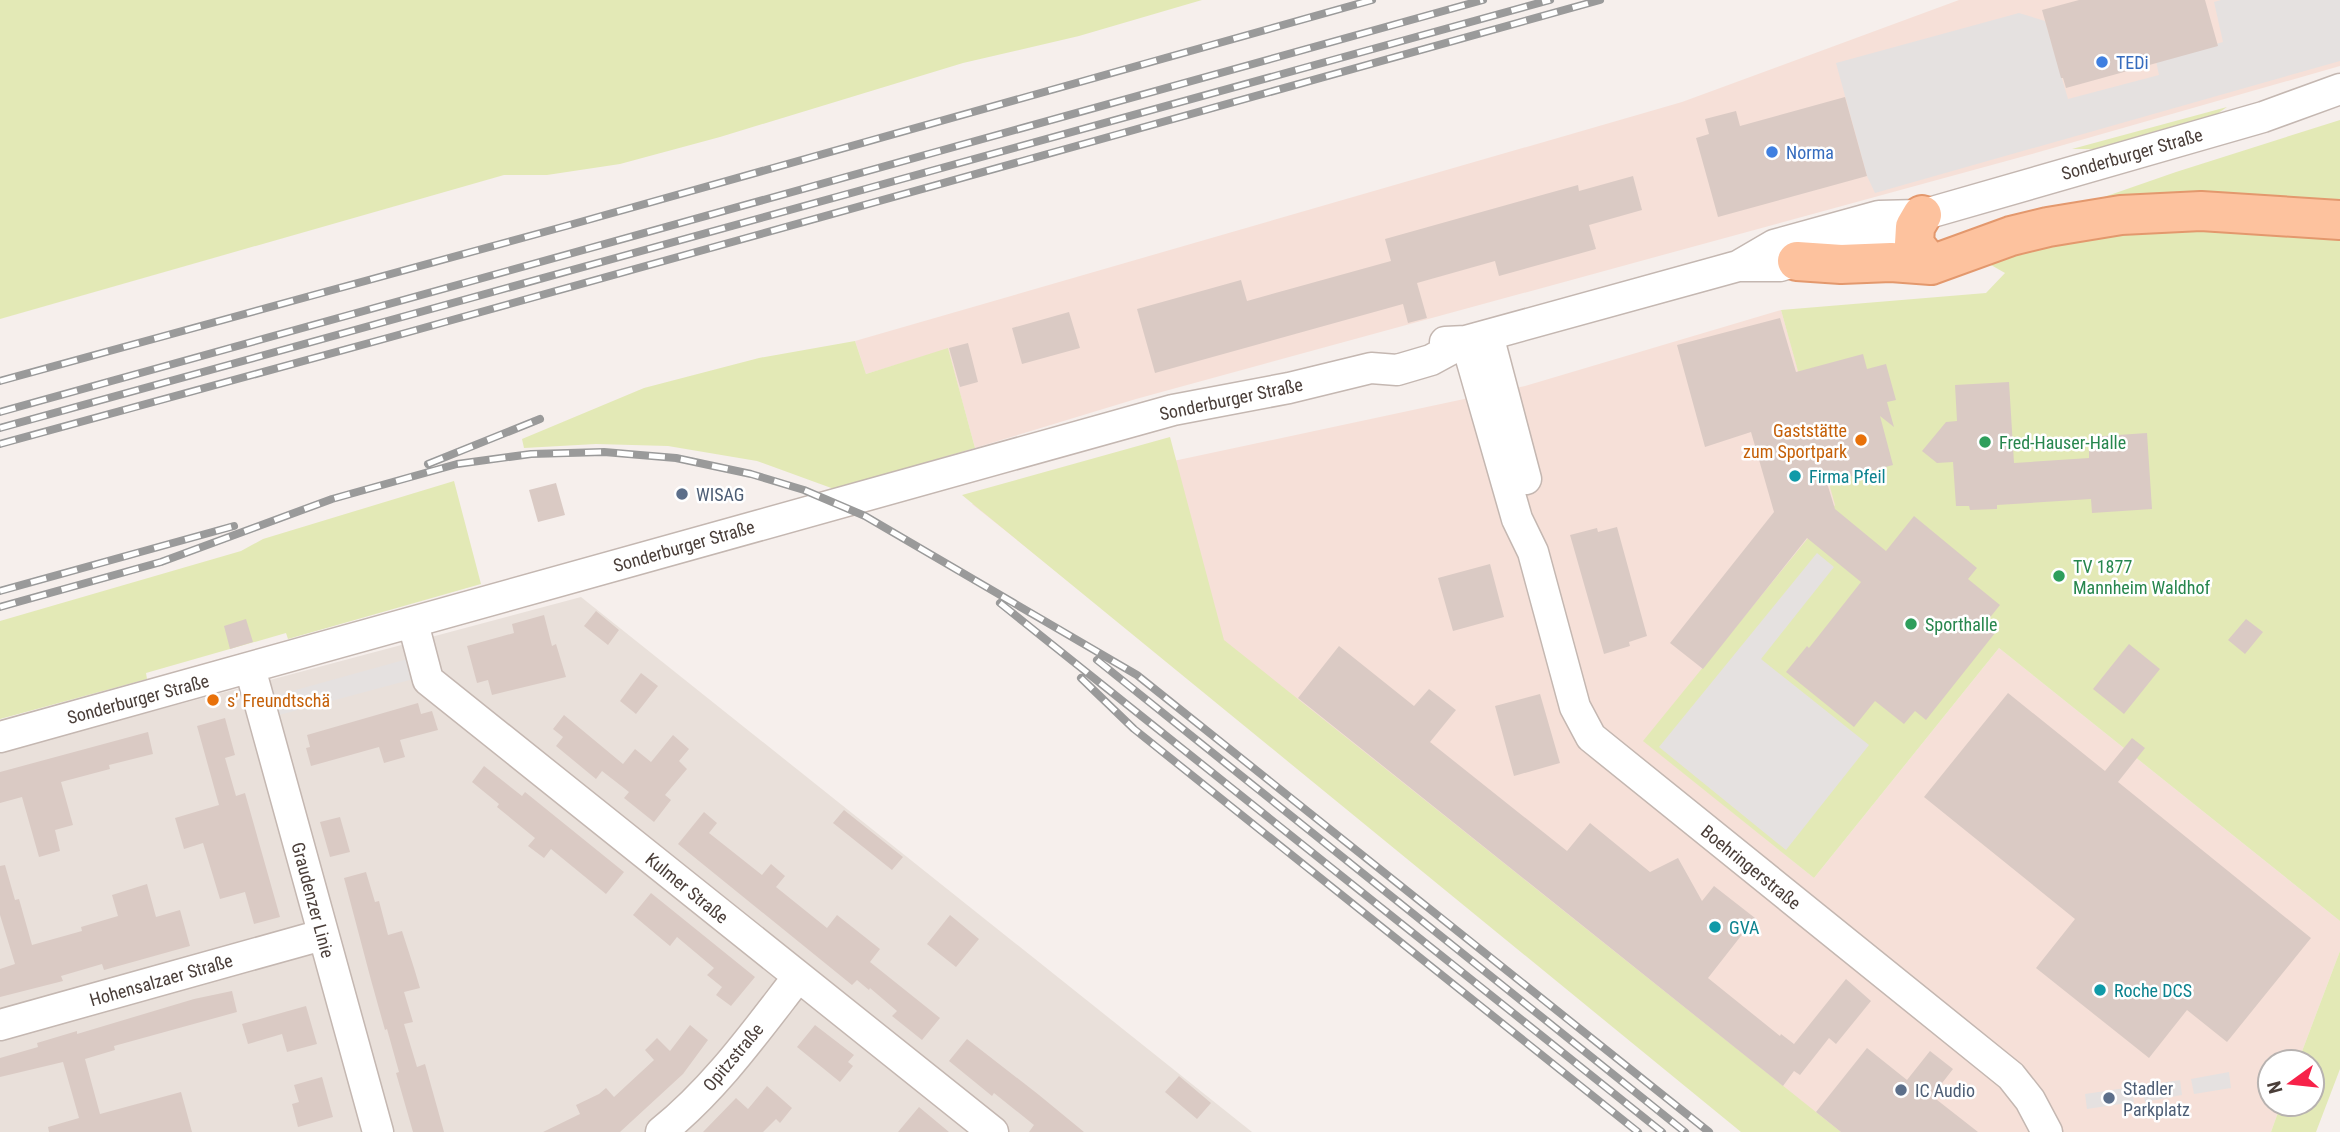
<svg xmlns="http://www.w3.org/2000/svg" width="2340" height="1132" font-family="'Roboto Condensed',sans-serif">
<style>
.residential{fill:#e9e0da}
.commercial{fill:#f6e0d8}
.green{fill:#e3e9b6}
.parking{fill:#e5e1e0}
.building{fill:#dacac4}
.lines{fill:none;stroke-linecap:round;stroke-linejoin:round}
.minor-casing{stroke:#c4b7b1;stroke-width:33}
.major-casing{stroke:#e3986d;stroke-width:42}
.minor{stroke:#fff;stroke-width:30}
.major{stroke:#fdc29e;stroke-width:38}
.rail-casing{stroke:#9a9a9a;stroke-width:8}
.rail{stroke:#fff;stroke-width:5;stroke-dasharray:16;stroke-linecap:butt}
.shop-dot{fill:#3f7fe0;stroke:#fff;stroke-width:2.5}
.food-dot{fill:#e8710a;stroke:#fff;stroke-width:2.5}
.leisure-dot{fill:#2e9e5b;stroke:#fff;stroke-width:2.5}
.culture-dot{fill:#0f9aa8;stroke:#fff;stroke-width:2.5}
.service-dot{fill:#5c6f8a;stroke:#fff;stroke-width:2.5}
.labels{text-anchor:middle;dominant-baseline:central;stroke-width:5;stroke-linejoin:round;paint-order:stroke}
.shop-label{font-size:18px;fill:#366cbe;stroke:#fff;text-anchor:start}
.street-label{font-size:18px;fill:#4a3e39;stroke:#fff}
.food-label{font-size:18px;fill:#c56008;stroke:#fff;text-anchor:end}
.leisure-label{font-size:18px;fill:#27864d;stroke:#fff;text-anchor:start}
.culture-label{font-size:18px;fill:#0d838f;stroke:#fff;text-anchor:start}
.service-label{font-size:18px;fill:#4e5e75;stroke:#fff;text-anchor:start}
</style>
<rect width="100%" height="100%" fill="#f6efec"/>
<path class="residential" d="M 581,597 L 1252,1132 L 0,1132 L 0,752 Z"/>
<path class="commercial" d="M 1959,0 L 2340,0 L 2340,66 L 2032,154 L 1136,399 L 975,448 L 948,349 L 866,374 L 855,341 L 1682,102 Z
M 1781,310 L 1836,505 L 1644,741 L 1814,878 L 1999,648 L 2340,921 L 2340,951 L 2298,1062 L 2270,1062 L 2270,1104 L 2281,1104 L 2271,1132 L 1756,1132 L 972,504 L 1525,386 Z"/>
<path class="green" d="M 0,0 L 1202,0 L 1079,36 L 963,63 L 720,137 L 620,164 L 547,175 L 504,175 L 0,319 Z
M 2227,107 L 2214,116 L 2098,149 L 2072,149 Z
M 2340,120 L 2340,921 L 1999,648 L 1814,878 L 1643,741 L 1835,505 L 1781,310 L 1986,293 L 2005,273 L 1970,253 L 2032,222 L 2176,172 Z
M 855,341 L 866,374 L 948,348 L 975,448 L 834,489 L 757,461 L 668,446 L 596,444 L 524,448 L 522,439 L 644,388 L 759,358 Z
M 1170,437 L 1224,640 L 1841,1132 L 1741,1132 L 962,495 Z
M 454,481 L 481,584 L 288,639 L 286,633 L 146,673 L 147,679 L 0,719 L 0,621 L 241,551 L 263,539 Z
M 2340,951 L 2340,1069 L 2316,1132 L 2271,1132 L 2281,1104 L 2312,1104 L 2312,1062 L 2298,1062 Z"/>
<path class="parking" d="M 2221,0 L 2340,0 L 2340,61 L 1875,193 L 1867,176 L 1836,63 L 2019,13 L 2045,21 L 2068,99 L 2159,75 L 2156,61 L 2223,42 L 2214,2 Z
M 1817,553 L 1834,567 L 1761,659 L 1869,745 L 1786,850 L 1659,747 Z
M 411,658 L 417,678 L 279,715 L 274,696 Z
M 2229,1072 L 2231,1088 L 2194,1094 L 2191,1079 Z
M 2180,1080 L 2182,1095 L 2145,1102 L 2142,1086 Z
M 2132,1087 L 2134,1102 L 2087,1109 L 2085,1094 Z"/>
<path class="building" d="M 2079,0 L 2205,0 L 2218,46 L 2066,88 L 2063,78 L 2061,78 L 2042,10 Z
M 1845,97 L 1867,176 L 1718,217 L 1696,138 L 1709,134 L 1705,119 L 1736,111 L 1740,126 Z
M 1633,176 L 1642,210 L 1589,225 L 1596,249 L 1499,276 L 1495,261 L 1417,283 L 1427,318 L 1408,323 L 1403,304 L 1155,373 L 1137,309 L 1241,280 L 1247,301 L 1391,261 L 1385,239 L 1578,185 L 1579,191 Z
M 1069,312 L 1080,348 L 1022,364 L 1012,328 Z
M 1780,318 L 1796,372 L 1863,354 L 1867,369 L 1886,364 L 1896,400 L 1887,402 L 1894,427 L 1880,416 L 1893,465 L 1827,483 L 1835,509 L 1886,551 L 1914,516 L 1977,568 L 1968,579 L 2000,605 L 1988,620 L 1999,628 L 1926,720 L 1915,711 L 1904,724 L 1875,701 L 1854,727 L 1786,672 L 1807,646 L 1809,648 L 1861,582 L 1807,538 L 1703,669 L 1670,643 L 1774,512 L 1751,432 L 1705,447 L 1677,345 Z
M 968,343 L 978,382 L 960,387 L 949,348 Z
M 2009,382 L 2014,463 L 2089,458 L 2089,437 L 2147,433 L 2152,509 L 2092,513 L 2091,499 L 1997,505 L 1997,509 L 1970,510 L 1969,506 L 1956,506 L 1953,462 L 1937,463 L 1922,451 L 1946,422 L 1957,421 L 1955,385 Z
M 556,483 L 565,515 L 538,522 L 529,490 Z
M 1617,527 L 1647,636 L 1629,642 L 1630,646 L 1604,654 L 1570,535 L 1597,528 L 1598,532 Z
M 1490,564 L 1504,617 L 1453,631 L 1438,578 Z
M 596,611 L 619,630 L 608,645 L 584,626 Z
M 544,615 L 552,646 L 556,644 L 566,677 L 492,695 L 488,680 L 477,683 L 467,646 L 514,633 L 512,624 Z
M 246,619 L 253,642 L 230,649 L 224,626 Z
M 2246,619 L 2263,632 L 2245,654 L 2228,640 Z
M 2129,644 L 2160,669 L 2124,714 L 2093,689 Z
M 1339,646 L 1414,706 L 1429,689 L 1456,710 L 1430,742 L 1567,851 L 1590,823 L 1650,872 L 1678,858 L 1702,901 L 1714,886 L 1755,918 L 1708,978 L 1780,1036 L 1781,1034 L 1794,1044 L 1846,979 L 1871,1001 L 1836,1044 L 1829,1038 L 1800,1075 L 1794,1071 L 1783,1086 L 1298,698 Z
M 641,673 L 658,686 L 636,714 L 620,701 Z
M 2008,693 L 2105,771 L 2132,738 L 2145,748 L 2118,782 L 2311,938 L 2227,1042 L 2187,1010 L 2149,1058 L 2036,968 L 2075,919 L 1924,797 Z
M 1540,694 L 1560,763 L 1514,776 L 1495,706 Z
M 418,703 L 421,714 L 432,711 L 438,730 L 400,740 L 405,757 L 384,763 L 379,747 L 311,766 L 306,748 L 310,747 L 307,735 Z
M 564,715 L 623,764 L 635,749 L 651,762 L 673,735 L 689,749 L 679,761 L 687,769 L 665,795 L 671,800 L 654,822 L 624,798 L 629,792 L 602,771 L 596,779 L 556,746 L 563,737 L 553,729 Z
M 225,718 L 235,755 L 225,758 L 236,796 L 245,793 L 280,917 L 254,924 L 245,892 L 220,899 L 203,843 L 184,849 L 175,818 L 219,805 L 197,726 Z
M 148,732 L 153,754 L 109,765 L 110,769 L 61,782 L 73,825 L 55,830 L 60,851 L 39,857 L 22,797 L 0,803 L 0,772 Z
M 484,766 L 522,796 L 525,792 L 624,872 L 606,894 L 551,849 L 544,858 L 528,846 L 535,838 L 497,807 L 499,804 L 472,782 Z
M 844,810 L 903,857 L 892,870 L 833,823 Z
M 704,812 L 717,823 L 709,833 L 762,875 L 771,864 L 785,876 L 776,887 L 827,928 L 837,915 L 880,949 L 870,962 L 940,1018 L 922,1040 L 892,1016 L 897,1011 L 870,988 L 869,990 L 857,980 L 852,985 L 678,844 Z
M 340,817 L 350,852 L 330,857 L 320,822 Z
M 5,865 L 15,900 L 19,899 L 32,945 L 82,931 L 81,927 L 118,916 L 112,895 L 147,884 L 156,917 L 180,910 L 190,946 L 104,970 L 102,964 L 61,976 L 63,981 L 0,997 L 0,969 L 15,964 L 0,915 L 0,866 Z
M 366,872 L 375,902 L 379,901 L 388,935 L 402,931 L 414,968 L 420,988 L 404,992 L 413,1022 L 404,1024 L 417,1067 L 425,1064 L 444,1132 L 413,1132 L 396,1073 L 399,1072 L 387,1029 L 385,1030 L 371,980 L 344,878 Z
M 651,893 L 755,977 L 731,1006 L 716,995 L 722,987 L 707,975 L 714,968 L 677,937 L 670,946 L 633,915 Z
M 950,915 L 979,939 L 956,967 L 927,944 Z
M 232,991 L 237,1012 L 114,1046 L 115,1050 L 85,1059 L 100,1114 L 181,1092 L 192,1132 L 49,1132 L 48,1127 L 79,1118 L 63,1062 L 0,1077 L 0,1058 L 38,1047 L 37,1043 L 77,1031 L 77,1034 L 194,999 Z
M 306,1006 L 317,1044 L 287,1052 L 282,1034 L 248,1044 L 242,1024 Z
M 690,1025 L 708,1040 L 683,1074 L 620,1132 L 543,1132 L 580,1114 L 576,1105 L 599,1094 L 606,1088 L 614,1097 L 654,1060 L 645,1050 L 657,1038 L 670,1051 Z
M 815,1025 L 854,1055 L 848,1062 L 853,1066 L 840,1082 L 797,1047 Z
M 967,1039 L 1039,1095 L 1084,1132 L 1029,1132 L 1034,1125 L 994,1093 L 992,1096 L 949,1061 Z
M 1867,1048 L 1907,1080 L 1930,1051 L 1953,1069 L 1932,1096 L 1978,1132 L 1841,1132 L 1816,1112 Z
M 1179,1076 L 1211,1103 L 1197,1119 L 1165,1092 Z
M 322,1077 L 333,1117 L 298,1127 L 292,1104 L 299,1102 L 294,1085 Z
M 767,1086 L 792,1108 L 780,1123 L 776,1119 L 763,1132 L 703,1132 L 736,1098 L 748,1109 Z
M 919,1107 L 949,1132 L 898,1132 Z"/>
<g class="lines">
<g class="minor-casing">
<path id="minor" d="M 1738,266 L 1780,266 L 1884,236 L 1922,215 L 2263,117 L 2340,89
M 1488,335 L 1526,479
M 1466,341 L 1517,519 L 1533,552 L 1575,707 L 1591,737 L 2011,1076 L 2030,1100 L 2047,1132
M 1445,342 L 1466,341 L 1738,266 L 1774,245 L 1879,216 L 1918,215
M 413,623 L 428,680 L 993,1132
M 250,668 L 378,1132
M 0,737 L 1173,410 L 1289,388 L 1371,368 L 1397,370 L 1431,360 L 1466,341
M 0,1025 L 322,935
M 661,1132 C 715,1089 756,1031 798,977"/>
</g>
<g class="major-casing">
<path id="major" d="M 1922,215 L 1915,227 L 1914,244 L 1931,265
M 1797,261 L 1841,264 L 1891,262 L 1931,265 L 2011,236 L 2048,227 L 2121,215 L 2201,211 L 2340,220"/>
</g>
<use href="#minor" class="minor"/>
<use href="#major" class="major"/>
<g class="rail-casing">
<path id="rail" d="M 0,381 L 566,226 L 1372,0
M 0,412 L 1483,0
M 0,428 L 1550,0
M 0,444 L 391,337 L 1600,0
M 428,464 L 540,419
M 0,591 L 234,526
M 1000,603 L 1662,1132
M 0,607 L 161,562 L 332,499 L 457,464 L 531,454 L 604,452 L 676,458 L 751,474 L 804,490 L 865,516 L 1137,675 L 1709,1132
M 1097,660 L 1685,1132
M 1081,678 L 1134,729 L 1638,1132"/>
</g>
<use href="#rail" class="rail"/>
</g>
<g class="shop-dot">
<circle cx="2102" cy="62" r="7"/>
<circle cx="1772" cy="152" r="7"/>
</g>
<g class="food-dot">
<circle cx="1861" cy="440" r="7"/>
<circle cx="213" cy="700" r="7"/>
</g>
<g class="leisure-dot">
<circle cx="1985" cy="442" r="7"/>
<circle cx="2059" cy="576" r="7"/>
<circle cx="1911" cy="624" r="7"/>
</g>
<g class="culture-dot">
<circle cx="1795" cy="476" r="7"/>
<circle cx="1715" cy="927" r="7"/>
<circle cx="2100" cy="990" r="7"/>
</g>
<g class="service-dot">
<circle cx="682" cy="494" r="7"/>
<circle cx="1901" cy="1090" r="7"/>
<circle cx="2109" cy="1098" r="7"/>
</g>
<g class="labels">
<g class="shop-label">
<text x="2116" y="62">TEDi</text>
<text x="1786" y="152">Norma</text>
</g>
<g class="street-label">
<text transform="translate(2132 154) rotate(-16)">Sonderburger Straße</text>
<text transform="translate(1231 399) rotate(-12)">Sonderburger Straße</text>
<text transform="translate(684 546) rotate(-16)">Sonderburger Straße</text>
<text transform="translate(138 699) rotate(-15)">Sonderburger Straße</text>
<text transform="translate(1751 867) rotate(39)">Boehringerstraße</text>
<text transform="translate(687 888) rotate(39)">Kulmer Straße</text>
<text transform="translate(313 900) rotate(75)">Graudenzer Linie</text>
<text transform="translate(161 980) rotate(-16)">Hohensalzaer Straße</text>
<text transform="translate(733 1057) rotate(-50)">Opitzstraße</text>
</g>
<g class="food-label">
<text x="1847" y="430">Gaststätte<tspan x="1847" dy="21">zum Sportpark</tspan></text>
<text x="227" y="700" text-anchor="start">s' Freundtschä</text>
</g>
<g class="leisure-label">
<text x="1999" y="442">Fred-Hauser-Halle</text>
<text x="2073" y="566">TV 1877<tspan x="2073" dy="21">Mannheim Waldhof</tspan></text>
<text x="1925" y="624">Sporthalle</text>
</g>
<g class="culture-label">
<text x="1809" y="476">Firma Pfeil</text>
<text x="1729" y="927">GVA</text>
<text x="2114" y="990">Roche DCS</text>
</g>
<g class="service-label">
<text x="696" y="494">WISAG</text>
<text x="2123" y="1088">Stadler<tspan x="2123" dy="21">Parkplatz</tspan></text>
<text x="1915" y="1090">IC Audio</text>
</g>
</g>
<g transform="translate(2291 1083) rotate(255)"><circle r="33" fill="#ffffff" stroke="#b7b2b0" stroke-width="2"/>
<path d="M0-5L12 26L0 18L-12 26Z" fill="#f72249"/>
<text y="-10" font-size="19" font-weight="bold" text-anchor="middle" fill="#4a3e39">N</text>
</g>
</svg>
